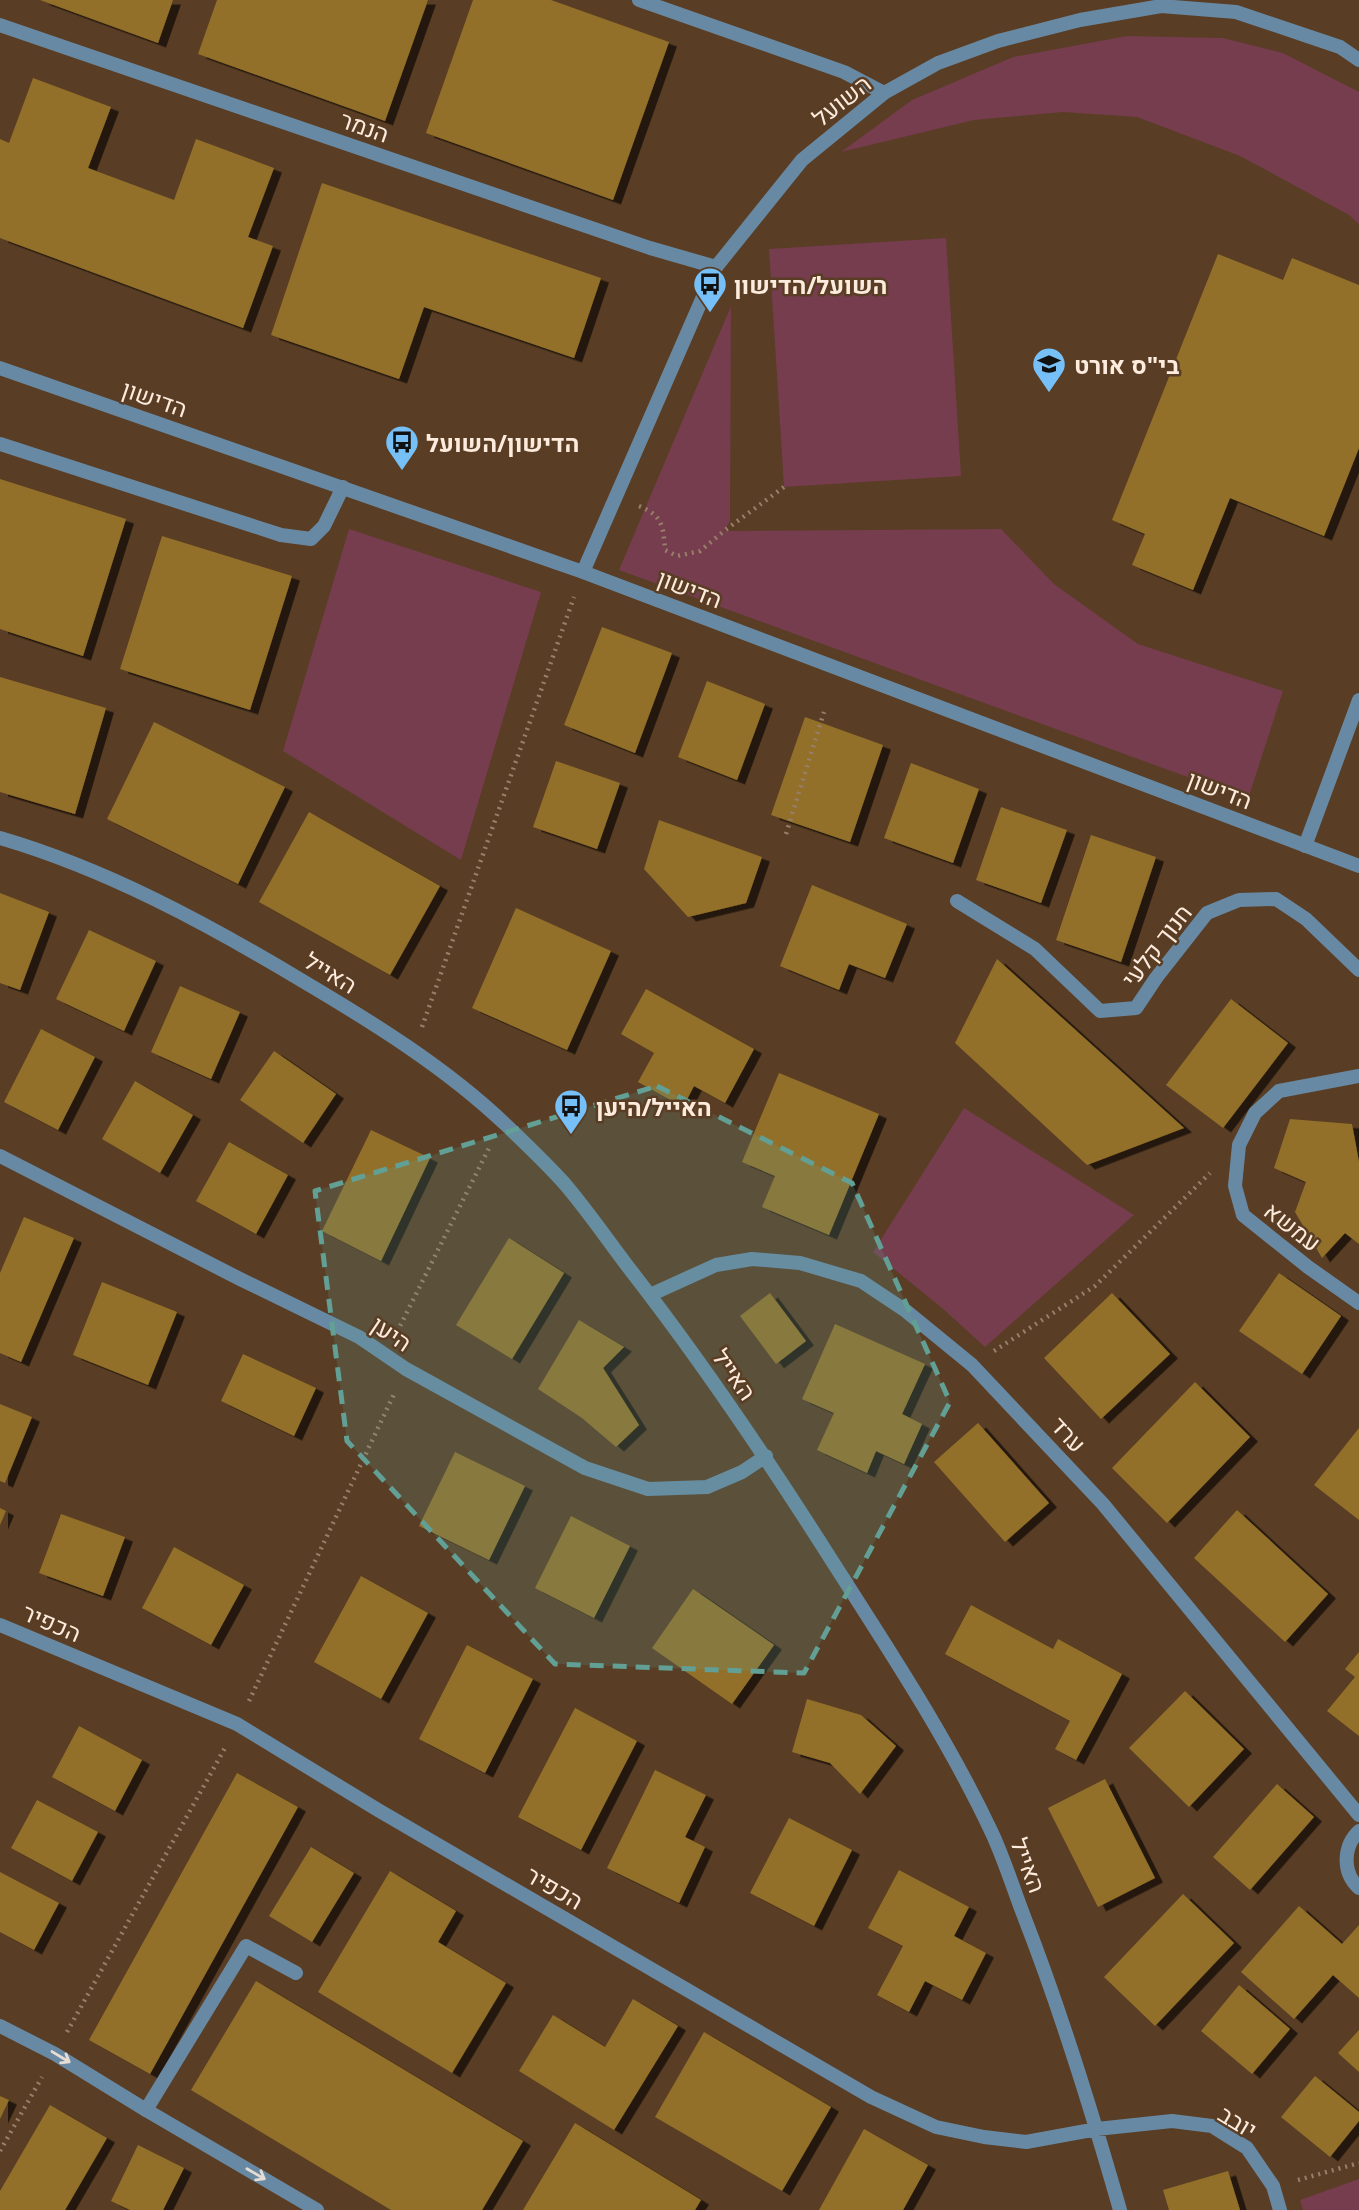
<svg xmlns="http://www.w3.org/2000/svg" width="1359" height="2210" font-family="'Noto Sans',Heebo,sans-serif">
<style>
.green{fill:#753d4d}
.building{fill:#927029;filter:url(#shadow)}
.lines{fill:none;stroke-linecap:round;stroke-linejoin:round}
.path{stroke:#977f6a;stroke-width:4.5;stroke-dasharray:2 5;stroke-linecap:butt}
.lane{stroke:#6889a3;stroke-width:14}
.street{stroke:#6889a3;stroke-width:14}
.oneway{stroke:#e7dcd4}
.marked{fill:#629f95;fill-opacity:0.2;stroke:#629f95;stroke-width:5;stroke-dasharray:14 9;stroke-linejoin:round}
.labels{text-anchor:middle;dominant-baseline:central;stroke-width:5;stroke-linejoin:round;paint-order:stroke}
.street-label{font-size:24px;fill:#fdebdd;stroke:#593d24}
.poi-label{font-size:24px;font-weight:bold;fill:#fdebdd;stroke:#593d24;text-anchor:start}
</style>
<defs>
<filter id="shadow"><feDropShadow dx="8" dy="4.5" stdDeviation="0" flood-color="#0009"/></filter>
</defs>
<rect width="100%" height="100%" fill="#593d24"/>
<path class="green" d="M 1127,36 L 1223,38 L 1283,53 L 1359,92 L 1359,224 L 1349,215 L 1240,156 L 1137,117 L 1063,112 L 974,120 L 841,152 L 912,100 L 1013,57 Z
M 946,238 L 961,476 L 784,487 L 769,249 Z
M 731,306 L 730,521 L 724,531 L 1001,529 L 1054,584 L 1138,644 L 1283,691 L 1248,799 L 619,570 Z
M 349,529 L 541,592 L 461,860 L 283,751 Z
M 964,1108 L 1134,1215 L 985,1347 L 942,1308 L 873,1252 Z
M 1359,2179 L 1359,2210 L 1303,2210 L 1300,2200 Z"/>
<path class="building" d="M 40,0 L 173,0 L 158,43 Z
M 217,0 L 428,0 L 385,121 L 198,54 Z
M 473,0 L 551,0 L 669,42 L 613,200 L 426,133 Z
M 33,78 L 111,107 L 88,168 L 174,200 L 196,139 L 274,168 L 248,237 L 273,246 L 243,328 L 0,238 L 0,139 L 9,143 Z
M 322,183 L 601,278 L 574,358 L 424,307 L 399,379 L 271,335 Z
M 1218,254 L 1283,280 L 1292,258 L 1359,285 L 1359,448 L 1324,536 L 1230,498 L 1193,590 L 1132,565 L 1145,534 L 1112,520 Z
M 0,479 L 126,519 L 83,656 L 0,629 Z
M 162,536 L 292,576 L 250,710 L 120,669 Z
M 602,627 L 672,653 L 635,753 L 564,725 Z
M 0,677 L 106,708 L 75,814 L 0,792 Z
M 707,681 L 765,704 L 737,780 L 678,757 Z
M 805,717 L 883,745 L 850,842 L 771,815 Z
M 154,722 L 285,787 L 238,884 L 107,819 Z
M 556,761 L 620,783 L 597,849 L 533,827 Z
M 911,763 L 979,789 L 953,863 L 884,838 Z
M 1001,807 L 1067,830 L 1041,903 L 976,880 Z
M 309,812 L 440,886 L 390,975 L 259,902 Z
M 659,820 L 762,857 L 746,903 L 688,917 L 644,869 Z
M 1091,835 L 1156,857 L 1121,962 L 1056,940 Z
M 812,885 L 907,924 L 885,978 L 849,964 L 839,990 L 780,966 Z
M 0,893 L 49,912 L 20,990 L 0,983 Z
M 516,908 L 611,951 L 567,1050 L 472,1008 Z
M 89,930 L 156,961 L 124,1031 L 56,999 Z
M 997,959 L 1184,1128 L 1087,1165 L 955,1043 Z
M 180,986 L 240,1012 L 211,1079 L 151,1052 Z
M 646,989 L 754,1049 L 725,1103 L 694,1086 L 683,1107 L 638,1082 L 654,1053 L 621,1034 Z
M 1231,999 L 1288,1043 L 1223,1128 L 1166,1085 Z
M 41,1029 L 95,1057 L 58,1130 L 4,1102 Z
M 274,1051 L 336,1094 L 303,1143 L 240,1100 Z
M 779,1073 L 879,1114 L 829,1235 L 762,1207 L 775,1176 L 742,1162 Z
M 135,1081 L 193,1115 L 160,1173 L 102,1139 Z
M 1290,1119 L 1352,1124 L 1359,1162 L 1359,1244 L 1345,1233 L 1322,1258 L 1295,1212 L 1306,1182 L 1274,1168 Z
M 371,1130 L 430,1158 L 381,1261 L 322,1231 Z
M 229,1142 L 288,1175 L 256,1234 L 196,1201 Z
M 24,1217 L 74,1238 L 21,1362 L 0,1353 L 0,1273 Z
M 509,1238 L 564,1273 L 512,1359 L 456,1325 Z
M 1279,1273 L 1341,1316 L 1302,1374 L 1239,1331 Z
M 102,1282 L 177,1312 L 148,1385 L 73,1355 Z
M 770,1293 L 806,1341 L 776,1364 L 740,1316 Z
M 1112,1293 L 1170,1354 L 1101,1419 L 1044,1358 Z
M 579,1320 L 624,1347 L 603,1368 L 639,1425 L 616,1447 L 582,1418 L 538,1389 Z
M 835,1324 L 925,1364 L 902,1414 L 922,1424 L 904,1464 L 876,1451 L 867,1473 L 817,1450 L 834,1413 L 802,1399 Z
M 243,1354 L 316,1388 L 294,1436 L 221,1401 Z
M 1195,1382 L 1250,1437 L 1167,1523 L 1112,1468 Z
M 0,1404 L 32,1417 L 5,1483 L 0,1481 Z
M 978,1423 L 1049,1503 L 1005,1542 L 934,1462 Z
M 1359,1428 L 1359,1520 L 1314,1485 Z
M 455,1452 L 525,1486 L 489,1560 L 419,1526 Z
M 0,1508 L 6,1511 L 0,1525 Z
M 1237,1510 L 1328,1594 L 1285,1642 L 1194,1558 Z
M 61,1514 L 125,1537 L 103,1596 L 39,1573 Z
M 571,1516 L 630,1546 L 594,1618 L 535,1588 Z
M 174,1547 L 244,1585 L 211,1645 L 142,1608 Z
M 361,1576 L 428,1613 L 381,1699 L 314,1662 Z
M 693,1589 L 774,1645 L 732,1704 L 652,1648 Z
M 971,1605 L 1053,1649 L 1058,1639 L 1122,1674 L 1076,1760 L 1055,1749 L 1070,1721 L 945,1654 Z
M 467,1645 L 533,1679 L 485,1773 L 419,1739 Z
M 1359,1652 L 1359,1736 L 1327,1711 L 1355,1677 L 1345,1669 Z
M 1185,1691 L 1244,1749 L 1189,1807 L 1129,1748 Z
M 807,1699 L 861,1715 L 896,1746 L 860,1794 L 830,1763 L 792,1752 Z
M 575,1708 L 637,1741 L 581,1850 L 518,1817 Z
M 79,1726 L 142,1760 L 115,1811 L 52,1777 Z
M 655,1770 L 706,1795 L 685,1837 L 705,1847 L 679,1903 L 607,1868 Z
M 237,1773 L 298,1807 L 150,2074 L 89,2040 Z
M 1105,1779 L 1155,1878 L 1098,1907 L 1048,1808 Z
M 1277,1784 L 1314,1817 L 1250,1890 L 1213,1857 Z
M 37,1800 L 98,1832 L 72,1881 L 11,1848 Z
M 789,1818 L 852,1850 L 814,1926 L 750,1893 Z
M 311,1847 L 354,1873 L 312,1942 L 269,1916 Z
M 899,1870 L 969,1907 L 954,1936 L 986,1953 L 962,2000 L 925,1981 L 909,2012 L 877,1995 L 903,1946 L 868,1928 Z
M 390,1871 L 456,1911 L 438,1942 L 506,1983 L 452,2073 L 318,1992 Z
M 0,1872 L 59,1903 L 34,1950 L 0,1932 Z
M 1183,1894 L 1234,1943 L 1155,2026 L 1104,1977 Z
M 1299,1906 L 1342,1944 L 1359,1925 L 1359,1998 L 1333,1975 L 1294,2019 L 1241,1972 Z
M 256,1981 L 523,2141 L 482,2210 L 391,2210 L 191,2090 Z
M 1239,1985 L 1290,2029 L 1252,2074 L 1201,2031 Z
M 633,1999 L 678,2026 L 614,2130 L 519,2071 L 553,2015 L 605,2047 Z
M 1359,2030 L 1359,2072 L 1338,2053 Z
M 704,2032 L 831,2107 L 782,2191 L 655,2117 Z
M 1315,2076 L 1359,2112 L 1359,2121 L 1330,2157 L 1281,2117 Z
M 0,2096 L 9,2100 L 0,2119 Z
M 50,2105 L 107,2138 L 65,2210 L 0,2210 L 0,2191 Z
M 575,2123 L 701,2200 L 695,2210 L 523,2210 Z
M 864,2129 L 928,2165 L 903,2210 L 819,2210 Z
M 138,2145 L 184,2168 L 163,2210 L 130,2210 L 111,2201 Z
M 1228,2171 L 1240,2210 L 1169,2210 L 1163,2190 Z"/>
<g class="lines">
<path class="path" d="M 639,506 C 663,516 663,526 665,550 L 677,556 L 700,551 L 724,531 L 784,487
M 786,834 L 824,712
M 422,1027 L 574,597
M 397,1332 L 490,1146
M 994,1351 L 1095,1286 L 1210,1173
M 249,1701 L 395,1392
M 67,2032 L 226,1746
M 0,2151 L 42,2077
M 1298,2180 L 1359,2163"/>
<path class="lane" d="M 639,0 L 844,72 L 884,93
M 0,444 L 281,535 L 311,539 L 324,526 L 343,487
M 1305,846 L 1359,700
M 957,901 L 1035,949 L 1100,1011 L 1136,1008 L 1156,978 L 1207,913 L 1239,900 L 1276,899 L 1306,919 L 1359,970
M 1359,1076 L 1279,1091 L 1255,1113 L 1239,1145 L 1235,1186 L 1243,1215 L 1308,1267 L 1359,1303
M 146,2110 L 246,1946 L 296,1973"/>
<path class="street" d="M 0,25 L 650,248 L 716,267
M 0,368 L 583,572 L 1359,866
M 583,572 L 716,267 L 802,160 L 884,93 L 938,63 L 998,41 L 1080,20 L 1161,6 L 1236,12 L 1340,47 L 1359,60
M 0,838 C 106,869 206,923 301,980 C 372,1022 445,1067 505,1124 C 525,1143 546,1163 564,1183 C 588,1211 609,1242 632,1272 C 702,1362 766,1457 827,1553 C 885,1644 946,1735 992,1833 C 1005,1861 1014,1891 1025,1919 C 1062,2014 1092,2112 1120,2210
M 0,1156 L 240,1279 L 359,1337 L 406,1369 L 585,1468 L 648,1489 L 707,1487 L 742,1472 L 766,1456
M 650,1295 L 716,1265 L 752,1259 L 800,1263 L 861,1281 L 906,1311 L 972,1365 L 1103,1504 L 1359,1815
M 0,1625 L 237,1724 L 378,1810 L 871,2097 L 936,2127 L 984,2137 L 1026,2142 L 1097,2129 L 1172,2121 L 1212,2126 L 1247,2148 L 1273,2186 L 1280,2210
M 1359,1831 C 1343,1846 1342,1873 1359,1888
M 0,2026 L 55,2054 L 146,2110 L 317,2210"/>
</g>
<defs><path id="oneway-shaft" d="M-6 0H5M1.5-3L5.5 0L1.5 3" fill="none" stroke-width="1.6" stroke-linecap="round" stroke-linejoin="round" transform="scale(1.75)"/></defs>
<g class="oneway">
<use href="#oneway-shaft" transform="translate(61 2057) rotate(31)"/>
<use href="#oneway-shaft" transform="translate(256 2174) rotate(30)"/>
</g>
<path class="marked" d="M 657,1086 L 852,1183 L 950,1402 L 804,1673 L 555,1664 L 347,1441 L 315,1191 Z"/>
<defs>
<g id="bus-pin" transform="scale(1.75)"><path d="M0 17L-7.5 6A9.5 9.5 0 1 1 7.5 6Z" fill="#76c0f7" stroke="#593d24"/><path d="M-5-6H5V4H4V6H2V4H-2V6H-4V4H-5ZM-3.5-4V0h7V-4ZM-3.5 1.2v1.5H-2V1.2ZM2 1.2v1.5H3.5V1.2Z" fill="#111"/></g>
<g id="school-pin" transform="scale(1.75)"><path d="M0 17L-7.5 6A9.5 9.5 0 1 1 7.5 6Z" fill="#76c0f7" stroke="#593d24"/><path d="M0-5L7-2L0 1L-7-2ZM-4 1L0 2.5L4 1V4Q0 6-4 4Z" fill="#111"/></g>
</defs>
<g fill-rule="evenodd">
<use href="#bus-pin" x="710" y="284"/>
<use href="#school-pin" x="1049" y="364"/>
<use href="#bus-pin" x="402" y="442"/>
<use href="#bus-pin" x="571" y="1106"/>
</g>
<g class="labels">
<g class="street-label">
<text transform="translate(841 100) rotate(-38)">השועל</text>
<text transform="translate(365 126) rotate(19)">הנמר</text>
<text transform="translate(155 398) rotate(19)">הדישון</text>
<text transform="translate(690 588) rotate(21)">הדישון</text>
<text transform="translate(1220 789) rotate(21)">הדישון</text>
<text transform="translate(1156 945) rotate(-52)">חנוך קלעי</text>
<text transform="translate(331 972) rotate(31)">האייל</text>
<text transform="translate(1293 1226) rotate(38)">עמשא</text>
<text transform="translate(392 1333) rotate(34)">היען</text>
<text transform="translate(735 1374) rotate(55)">האייל</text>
<text transform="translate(1069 1434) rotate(47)">ערד</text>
<text transform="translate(52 1622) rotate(23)">הכפיר</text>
<text transform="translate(1029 1865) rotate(69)">האייל</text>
<text transform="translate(555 1887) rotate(30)">הכפיר</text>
<text transform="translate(1238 2121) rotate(31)">יובב</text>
</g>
<g class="poi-label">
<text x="734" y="284">השועל/הדישון</text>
<text x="1074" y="364">בי"ס אורט</text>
<text x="426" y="442">הדישון/השועל</text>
<text x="596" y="1106">האייל/היען</text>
</g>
</g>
</svg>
